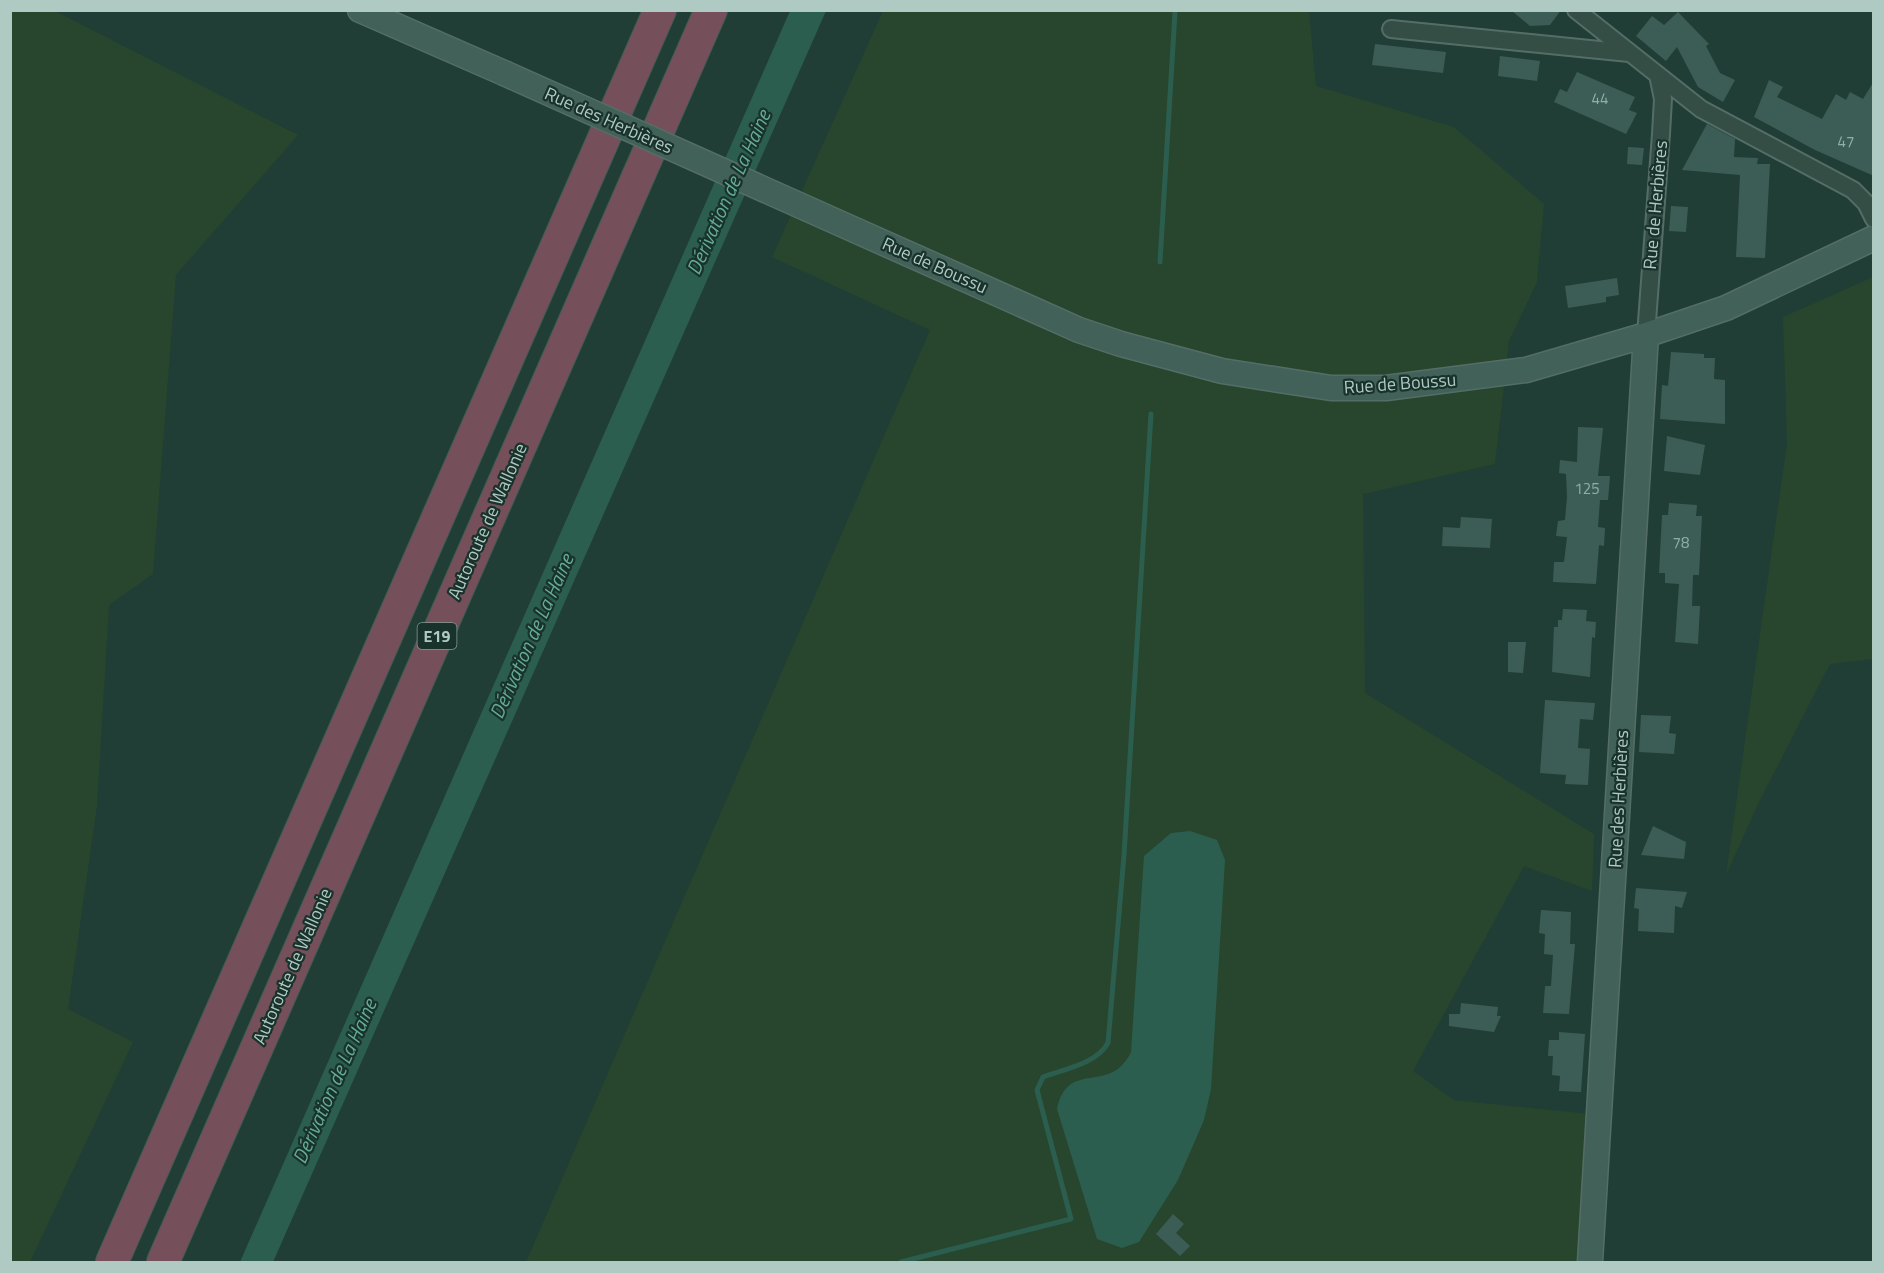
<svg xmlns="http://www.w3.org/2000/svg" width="1884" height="1273" font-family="'Titillium Web',sans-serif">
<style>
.green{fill:#28452d}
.water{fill:#2b5e4f}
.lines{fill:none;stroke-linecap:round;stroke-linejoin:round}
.stream{stroke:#2b5e4f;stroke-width:5}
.building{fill:#3c5d55}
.street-casing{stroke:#546e67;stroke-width:20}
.secondary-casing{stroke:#546e67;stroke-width:27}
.highway-casing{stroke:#415b54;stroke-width:34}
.street{stroke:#344e46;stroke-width:16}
.secondary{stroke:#426159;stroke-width:24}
.highway{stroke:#75505a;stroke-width:32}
.secondary-bridge-casing{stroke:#546e67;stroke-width:27;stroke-linecap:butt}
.secondary-bridge{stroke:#426159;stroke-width:24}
.labels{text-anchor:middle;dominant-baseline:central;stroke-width:4.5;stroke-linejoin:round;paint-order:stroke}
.number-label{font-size:15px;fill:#92aea8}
.shield{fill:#19322b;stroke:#829c95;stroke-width:1.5}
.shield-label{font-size:16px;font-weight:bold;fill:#afc9c3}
.street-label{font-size:18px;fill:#afc9c3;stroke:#19322b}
.water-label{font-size:20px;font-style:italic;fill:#64ac96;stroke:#19322b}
</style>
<rect width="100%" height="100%" fill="#203e35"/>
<path class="green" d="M 10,11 L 55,11 L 298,135 L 176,275 L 153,574 L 109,605 L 97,806 L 68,1009 L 133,1042 L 30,1262 L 10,1262 Z
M 883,11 L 1309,11 L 1316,86 L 1454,127 L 1544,204 L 1537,282 L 1509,341 L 1495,464 L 1363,494 L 1365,693 L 1594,834 L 1592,891 L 1524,866 L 1413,1071 L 1454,1100 L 1590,1114 L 1580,1262 L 526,1262 L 930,330 L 772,257 Z
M 1873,277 L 1873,659 L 1830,664 L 1759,802 L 1726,875 L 1787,443 L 1783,317 Z"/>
<path class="water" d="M 790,11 L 826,11 L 273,1262 L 240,1262 Z
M 1190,831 L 1217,840 L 1225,860 L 1211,1089 L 1204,1120 L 1178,1180 L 1139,1242 L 1122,1248 L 1097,1239 L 1057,1109 C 1068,1058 1110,1096 1131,1052 L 1144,856 L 1171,833 Z"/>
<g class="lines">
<path class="stream" d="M 1160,262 L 1175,12
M 901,1262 L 1071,1219 L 1037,1090 L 1043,1077 C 1065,1069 1096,1064 1108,1043 L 1124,855 L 1151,414"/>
</g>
<path class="building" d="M 1511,10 L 1561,10 L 1550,25 L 1530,26 Z
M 1678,12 L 1709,44 L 1706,46 L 1720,73 L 1735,80 L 1723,102 L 1698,87 L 1677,47 L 1666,61 L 1636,36 L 1652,16 L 1664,25 Z
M 1375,44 L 1446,52 L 1443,73 L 1372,65 Z
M 1500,56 L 1540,61 L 1537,81 L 1498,76 Z
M 1577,72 L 1635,97 L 1629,110 L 1637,113 L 1626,134 L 1554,102 L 1560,89 L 1567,92 Z
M 1769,80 L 1783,87 L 1777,97 L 1822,119 L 1836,94 L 1846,100 L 1850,92 L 1863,99 L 1874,81 L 1874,176 L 1815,150 L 1754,117 Z
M 1707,124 L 1735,139 L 1734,157 L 1758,158 L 1757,164 L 1770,164 L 1765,258 L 1736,257 L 1740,175 L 1682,170 Z
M 1628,147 L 1644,148 L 1642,165 L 1627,164 Z
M 1671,206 L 1688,207 L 1686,232 L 1669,231 Z
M 1617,278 L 1619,295 L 1606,297 L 1606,302 L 1568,308 L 1565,286 Z
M 1671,352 L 1704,354 L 1704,358 L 1715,358 L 1714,379 L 1725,380 L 1725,424 L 1660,419 L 1662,385 L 1668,386 Z
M 1578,427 L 1603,428 L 1598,476 L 1610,476 L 1608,500 L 1600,500 L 1598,527 L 1605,528 L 1604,546 L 1599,545 L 1596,584 L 1553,582 L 1554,562 L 1564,562 L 1567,537 L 1556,536 L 1558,521 L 1565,520 L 1567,497 L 1566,474 L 1559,473 L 1560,460 L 1577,462 Z
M 1667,436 L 1705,445 L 1700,475 L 1664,471 Z
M 1669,503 L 1697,505 L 1696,516 L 1702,516 L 1699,575 L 1693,575 L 1692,606 L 1700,606 L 1698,644 L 1675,642 L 1679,584 L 1665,583 L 1665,573 L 1659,573 L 1662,515 L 1668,515 Z
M 1461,517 L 1492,519 L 1490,548 L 1442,546 L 1443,527 L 1460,528 Z
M 1563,609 L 1587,610 L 1586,621 L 1596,622 L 1595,638 L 1592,637 L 1590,677 L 1552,672 L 1554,627 L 1558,627 L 1558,620 L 1562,620 Z
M 1508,642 L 1526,642 L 1523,673 L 1508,672 Z
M 1545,700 L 1595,703 L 1593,720 L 1580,719 L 1578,748 L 1590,749 L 1588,785 L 1565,784 L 1566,775 L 1540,773 Z
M 1641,715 L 1671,716 L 1669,733 L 1676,734 L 1674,754 L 1639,752 Z
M 1653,826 L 1686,842 L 1684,859 L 1641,855 Z
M 1636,888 L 1687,892 L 1682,908 L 1675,906 L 1674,933 L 1638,931 L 1639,909 L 1634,908 Z
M 1541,910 L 1571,912 L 1570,944 L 1575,944 L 1569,1014 L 1543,1013 L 1545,986 L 1551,986 L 1553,955 L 1544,954 L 1545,934 L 1539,933 Z
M 1461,1003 L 1498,1007 L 1497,1016 L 1501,1016 L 1494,1032 L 1449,1026 L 1449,1014 L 1460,1014 Z
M 1559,1032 L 1585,1034 L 1581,1092 L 1559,1091 L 1560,1076 L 1552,1075 L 1553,1056 L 1548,1056 L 1549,1040 L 1559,1040 Z
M 1173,1214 L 1184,1224 L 1176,1233 L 1190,1246 L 1180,1256 L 1156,1234 Z"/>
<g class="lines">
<g class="street-casing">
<path id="street" d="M 1576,10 L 1701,109 L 1853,190 L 1866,203 L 1874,219
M 1391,29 L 1629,53
M 1646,335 L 1661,134 L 1663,99 L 1658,75"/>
</g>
<g class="secondary-casing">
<path id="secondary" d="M 360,10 L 504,73
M 857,231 L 1079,330 L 1121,344 L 1222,371 L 1331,388 L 1386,388 L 1526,370 L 1646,335 L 1726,308 L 1874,238
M 1590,1262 L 1646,335"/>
</g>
<g class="highway-casing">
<path id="highway" d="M 112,1262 L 660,10
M 163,1262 L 711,10"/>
</g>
<use href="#street" class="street"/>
<use href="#secondary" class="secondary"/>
<use href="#highway" class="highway"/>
<g class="secondary-bridge-casing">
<path id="secondary-bridge" d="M 504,73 L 857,231"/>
</g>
<use href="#secondary-bridge" class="secondary-bridge"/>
</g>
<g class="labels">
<g class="number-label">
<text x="1600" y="98">44</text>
<text x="1846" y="141">47</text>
<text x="1587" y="488">125</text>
<text x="1681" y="542">78</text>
</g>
<rect class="shield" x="417.5" y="623" width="39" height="26" rx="4.5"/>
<g class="shield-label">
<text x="437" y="636">E19</text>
</g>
<g class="street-label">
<text transform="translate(609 120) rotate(24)">Rue des Herbières</text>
<text transform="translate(1655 205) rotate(-85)">Rue de Herbières</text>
<text transform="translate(935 265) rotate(24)">Rue de Boussu</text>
<text transform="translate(1400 383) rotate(-4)">Rue de Boussu</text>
<text transform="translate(487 521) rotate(-66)">Autoroute de Wallonie</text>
<text transform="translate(1618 799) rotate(-87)">Rue des Herbières</text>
<text transform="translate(292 966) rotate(-66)">Autoroute de Wallonie</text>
</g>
<g class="water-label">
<text transform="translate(728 192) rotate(-66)">Dérivation de La Haine</text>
<text transform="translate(531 636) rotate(-66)">Dérivation de La Haine</text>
<text transform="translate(334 1081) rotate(-66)">Dérivation de La Haine</text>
</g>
</g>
<rect width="1884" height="1273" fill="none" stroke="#afc9c3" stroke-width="24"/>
</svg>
